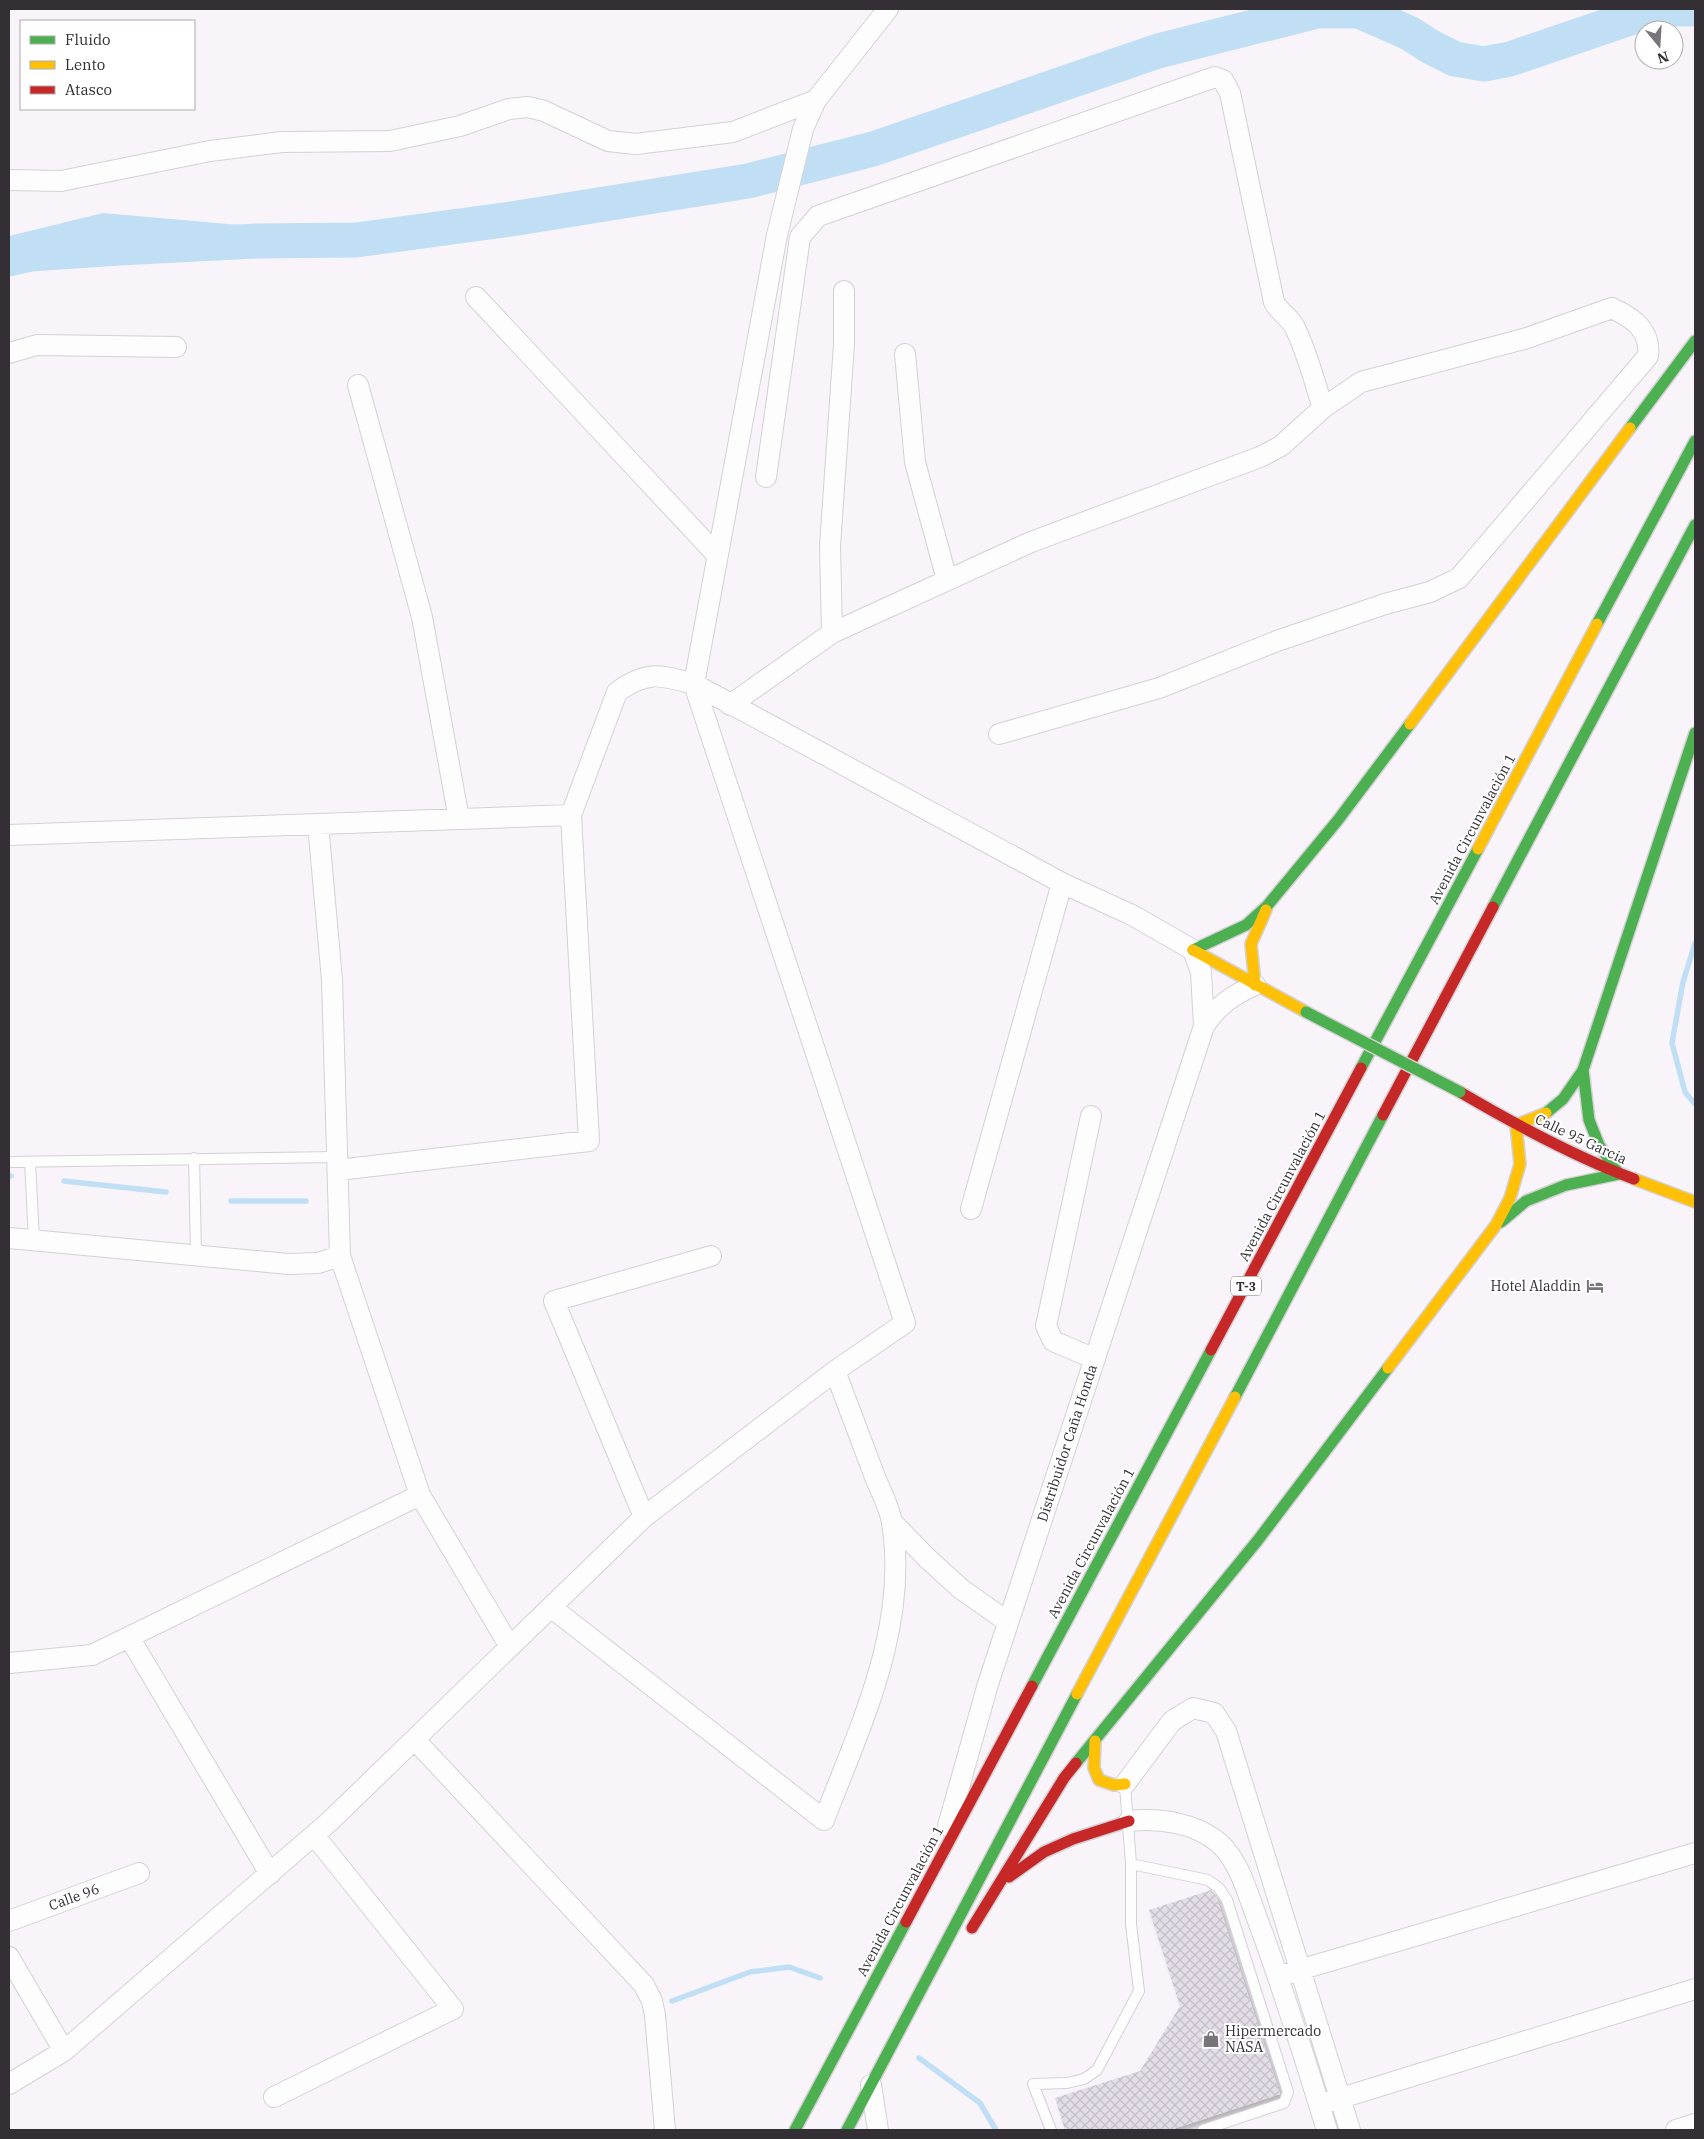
<svg xmlns="http://www.w3.org/2000/svg" width="1704" height="2139" font-family="'IBM Plex Serif',serif">
<style>
.water{fill:#c1dff4}
.lines{fill:none;stroke-linecap:round;stroke-linejoin:round}
.stream{stroke:#c1dff4;stroke-width:5.5}
.river{stroke:#c1dff4;stroke-width:35}
.building{fill:url(#building-cross-hatch);filter:url(#shadow)}
.lane-casing{stroke:#d4d1d6;stroke-width:12}
.street-casing{stroke:#d4d1d6;stroke-width:22}
.fast-casing{stroke:#d4d1d6;stroke-width:14}
.slow-casing{stroke:#d4d1d6;stroke-width:14}
.jam-casing{stroke:#d4d1d6;stroke-width:14}
.lane{stroke:#fefdfe;stroke-width:10}
.street{stroke:#fefdfe;stroke-width:20}
.fast{stroke:#4caf50;stroke-width:11}
.slow{stroke:#ffc107;stroke-width:11}
.jam{stroke:#c62828;stroke-width:11}
.fast-bridge-casing{stroke:#d4d1d6;stroke-width:14;stroke-linecap:butt}
.fast-bridge{stroke:#4caf50;stroke-width:11}
.labels{text-anchor:middle;dominant-baseline:central;stroke-width:4;stroke-linejoin:round;paint-order:stroke}
.shield{fill:#fff;stroke:#706d72;stroke-width:1}
.shield-label{font-size:12px;font-weight:bold;fill:#332f35}
.street-label{font-size:14px;fill:#332f35;stroke:#fff}
.poi-label{font-size:14px;fill:#332f35;stroke:#fff;text-anchor:end}
</style>
<defs>
<pattern id="building-cross-hatch" width="8" height="8" patternUnits="userSpaceOnUse" patternTransform="scale(1.25)"><rect width="8" height="8" fill="#e4dde7"/><path d="M0 0l8 8M0 8l8-8" fill="none" stroke="#c4bec7"/></pattern>
<filter id="shadow"><feDropShadow dx="4.5" dy="4.5" stdDeviation="2.5" flood-color="#0004"/></filter>
</defs>
<rect width="100%" height="100%" fill="#f8f4fa"/>
<path class="water" d="M 103,213 L 307,231 L 106,241 L 9,265 L 9,236 Z"/>
<g class="lines">
<path class="stream" d="M 1320,11 L 1430,38 L 1485,55 L 1513,56 L 1602,19 L 1635,9
M 1695,943 L 1683,982 L 1672,1043 L 1685,1092 L 1695,1104
M 9,1176 L 11,1176
M 64,1181 L 166,1192
M 231,1201 L 306,1201
M 672,2001 L 750,1972 L 789,1967 L 820,1978
M 919,2058 L 980,2103 L 996,2130"/>
<path class="river" d="M 1320,11 L 1359,11 L 1409,33 L 1431,47 L 1455,59 L 1484,64 L 1510,59 L 1630,18 L 1670,9 L 1695,9
M 9,259 L 31,254 L 119,248 L 258,241 L 356,240 L 511,219 L 748,181 L 873,149 L 1158,51 L 1325,9"/>
</g>
<path class="building" d="M 1211,1890 L 1216,1896 L 1280,2094 L 1170,2130 L 1065,2130 L 1055,2098 L 1140,2071 L 1180,2006 L 1149,1910 Z"/>
<g class="lines">
<g class="lane-casing">
<path id="lane" d="M 194,1158 L 196,1255
M 9,1162 L 337,1157
M 30,1162 L 34,1240
M 1131,1864 L 1208,1880 L 1219,1888 L 1227,1900 L 1288,2092 L 1284,2103 L 1203,2130
M 1051,2130 L 1033,2084 L 1067,2083 L 1084,2079 L 1097,2070 L 1139,1991 L 1131,1924 L 1131,1864 L 1125,1785"/>
</g>
<g class="street-casing">
<path id="street" d="M 9,180 L 61,181 L 210,151 L 282,142 L 390,141 L 460,126 L 509,109 L 528,107 L 544,111 L 608,141 L 636,144 L 733,132 L 816,100
M 476,297 L 717,555
M 9,353 L 37,345 L 176,347
M 905,354 L 915,462 L 947,580
M 358,385 L 422,617 L 459,819
M 766,477 L 800,237 L 818,216 L 1215,77 L 1223,80 L 1230,93 L 1274,302 C 1279,312 1289,317 1294,326 C 1307,351 1314,381 1323,408
M 832,633 L 830,546 L 844,344 L 844,291
M 730,705 L 832,633 L 1031,542 L 1260,457 L 1281,446 L 1323,408 L 1361,382 L 1524,339 L 1612,308 C 1633,318 1651,330 1648,356 L 1459,578 L 1430,592 L 1385,604 L 1277,641 L 1159,688 L 999,734
M 318,824 L 332,980 L 340,1256 L 420,1495 L 510,1647
M 9,835 L 571,815 L 617,692 C 647,670 661,675 694,684 L 1062,883 L 1132,915 L 1193,950 L 1201,972 L 1204,1026
M 1091,1116 L 1046,1326 L 1053,1341 L 1095,1359
M 338,1170 L 589,1141 L 571,815
M 971,1209 L 1062,883
M 9,1238 L 289,1264 L 318,1263 L 340,1256
M 644,1517 L 554,1301 L 711,1256
M 892,1522 L 927,1558 L 961,1589 L 1008,1622
M 552,1608 L 824,1820 C 860,1726 909,1627 892,1523 C 890,1508 881,1492 875,1477 C 862,1442 848,1406 835,1371
M 129,1637 L 270,1874
M 9,1663 L 92,1655 L 420,1495
M 415,1740 L 644,1985 L 652,2001 L 655,2015 L 665,2130
M 1125,1784 L 1172,1721 L 1193,1708 L 1214,1713 L 1226,1731 L 1350,2130
M 1129,1821 C 1159,1818 1194,1822 1219,1843 C 1240,1862 1248,1895 1258,1921 C 1284,1990 1305,2060 1327,2130
M 948,1826 L 988,1684 L 1204,1026 C 1218,1005 1233,995 1255,985
M 9,1921 L 139,1873
M 9,1957 L 64,2051
M 1279,1976 L 1695,1853
M 9,2084 L 64,2051 L 329,1822 L 644,1517 L 835,1371 L 905,1323 L 694,684 L 777,235 L 803,129 L 816,100 L 888,9
M 871,2085 L 878,2130
M 274,2097 L 453,2009 L 314,1835
M 1328,2102 L 1695,1989
M 1676,2130 L 1695,2124"/>
</g>
<g class="fast-casing">
<path id="fast" d="M 1630,428 L 1695,341
M 1597,624 L 1695,441
M 1493,907 L 1695,525
M 1193,950 L 1246,925 L 1267,906 L 1338,820 L 1410,724
M 1361,1068 L 1478,849
M 1546,1113 L 1563,1099 L 1583,1070 L 1695,733
M 1501,1222 L 1526,1201 L 1566,1185 L 1619,1174 L 1599,1145 L 1589,1120 L 1583,1070
M 1235,1397 L 1383,1115
M 1032,1686 L 1211,1350
M 1076,1763 L 1258,1540 L 1388,1368
M 795,2130 L 906,1922
M 847,2130 L 1077,1694"/>
</g>
<g class="slow-casing">
<path id="slow" d="M 1410,724 L 1630,428
M 1478,849 L 1597,624
M 1193,950 L 1306,1012
M 1255,985 L 1251,944 L 1266,910
M 1634,1179 L 1695,1202
M 1388,1368 L 1496,1225 L 1510,1198 L 1520,1164 L 1516,1125 L 1546,1113
M 1077,1694 L 1235,1397
M 1095,1741 L 1094,1768 L 1099,1780 L 1114,1785 L 1125,1784"/>
</g>
<g class="jam-casing">
<path id="jam" d="M 1460,1092 C 1516,1125 1573,1156 1634,1179
M 1383,1115 L 1493,907
M 1211,1350 L 1361,1068
M 1009,1877 L 1044,1852 L 1073,1839 L 1129,1821
M 906,1922 L 1032,1686
M 972,1928 L 1064,1778 L 1076,1763"/>
</g>
<use href="#lane" class="lane"/>
<use href="#street" class="street"/>
<use href="#fast" class="fast"/>
<use href="#slow" class="slow"/>
<use href="#jam" class="jam"/>
<g class="fast-bridge-casing">
<path id="fast-bridge" d="M 1306,1012 L 1460,1092"/>
</g>
<use href="#fast-bridge" class="fast-bridge"/>
</g>
<defs>
<g id="hotel-bare" transform="scale(1.35)"><path d="M-6-4.5h1.5V1H6V5H4.5V3h-9V5H-6ZM-4 0a1.8 1.8 0 1 1 3.6 0ZM.5 0V-2.5h3Q6-2.5 6 0Z" fill="#78747a" stroke="#fff" stroke-width="2.5" paint-order="stroke"/></g>
<g id="shop-bare" transform="scale(1.35)"><path d="M-5-2.5h2.3a2.7 3.5 0 0 1 5.4 0H5L5.5 6h-11ZM-1.5-2.5h3a1.5 2.3 0 0 0-3 0Z" fill="#78747a" stroke="#fff" stroke-width="2.5" paint-order="stroke"/></g>
</defs>
<g fill-rule="evenodd">
<use href="#hotel-bare" x="1595" y="1286"/>
<use href="#shop-bare" x="1211" y="2039"/>
</g>
<g class="labels">
<rect class="shield" x="1231" y="1276.5" width="30" height="19" rx="4"/>
<g class="shield-label">
<text x="1246" y="1286">T-3</text>
</g>
<g class="street-label">
<text transform="translate(1472 829) rotate(-62)">Avenida Circunvalación 1</text>
<text transform="translate(1581 1139) rotate(25)">Calle 95 Garcia</text>
<text transform="translate(1282 1186) rotate(-62)">Avenida Circunvalación 1</text>
<text transform="translate(1067 1443) rotate(-72)">Distribuidor Caña Honda</text>
<text transform="translate(1091 1543) rotate(-62)">Avenida Circunvalación 1</text>
<text transform="translate(74 1897) rotate(-20)">Calle 96</text>
<text transform="translate(900 1901) rotate(-62)">Avenida Circunvalación 1</text>
</g>
<g class="poi-label">
<text x="1581" y="1286">Hotel Aladdin</text>
<text x="1225" y="2031" text-anchor="start">Hipermercado<tspan x="1225" dy="16">NASA</tspan></text>
</g>
</g>
<rect width="1704" height="2139" fill="none" stroke="#332f35" stroke-width="20"/>
<rect x="20" y="20" width="175" height="90" fill="#ffffff" stroke="#adacae"/>
<rect x="30" y="36" width="25" height="8" fill="#4caf50" stroke="#adacae"/>
<text x="65" y="45" font-size="15" fill="#332f35">Fluido</text>
<rect x="30" y="61" width="25" height="8" fill="#ffc107" stroke="#adacae"/>
<text x="65" y="70" font-size="15" fill="#332f35">Lento</text>
<rect x="30" y="86" width="25" height="8" fill="#c62828" stroke="#adacae"/>
<text x="65" y="95" font-size="15" fill="#332f35">Atasco</text>
<g transform="translate(1659 45) rotate(162)"><circle r="24" fill="#ffffff" stroke="#adacae"/>
<path d="M0-4L9 19L0 12L-9 19Z" fill="#78747a"/>
<text y="-8" font-size="14" font-weight="bold" text-anchor="middle" fill="#332f35">N</text>
</g>
</svg>
